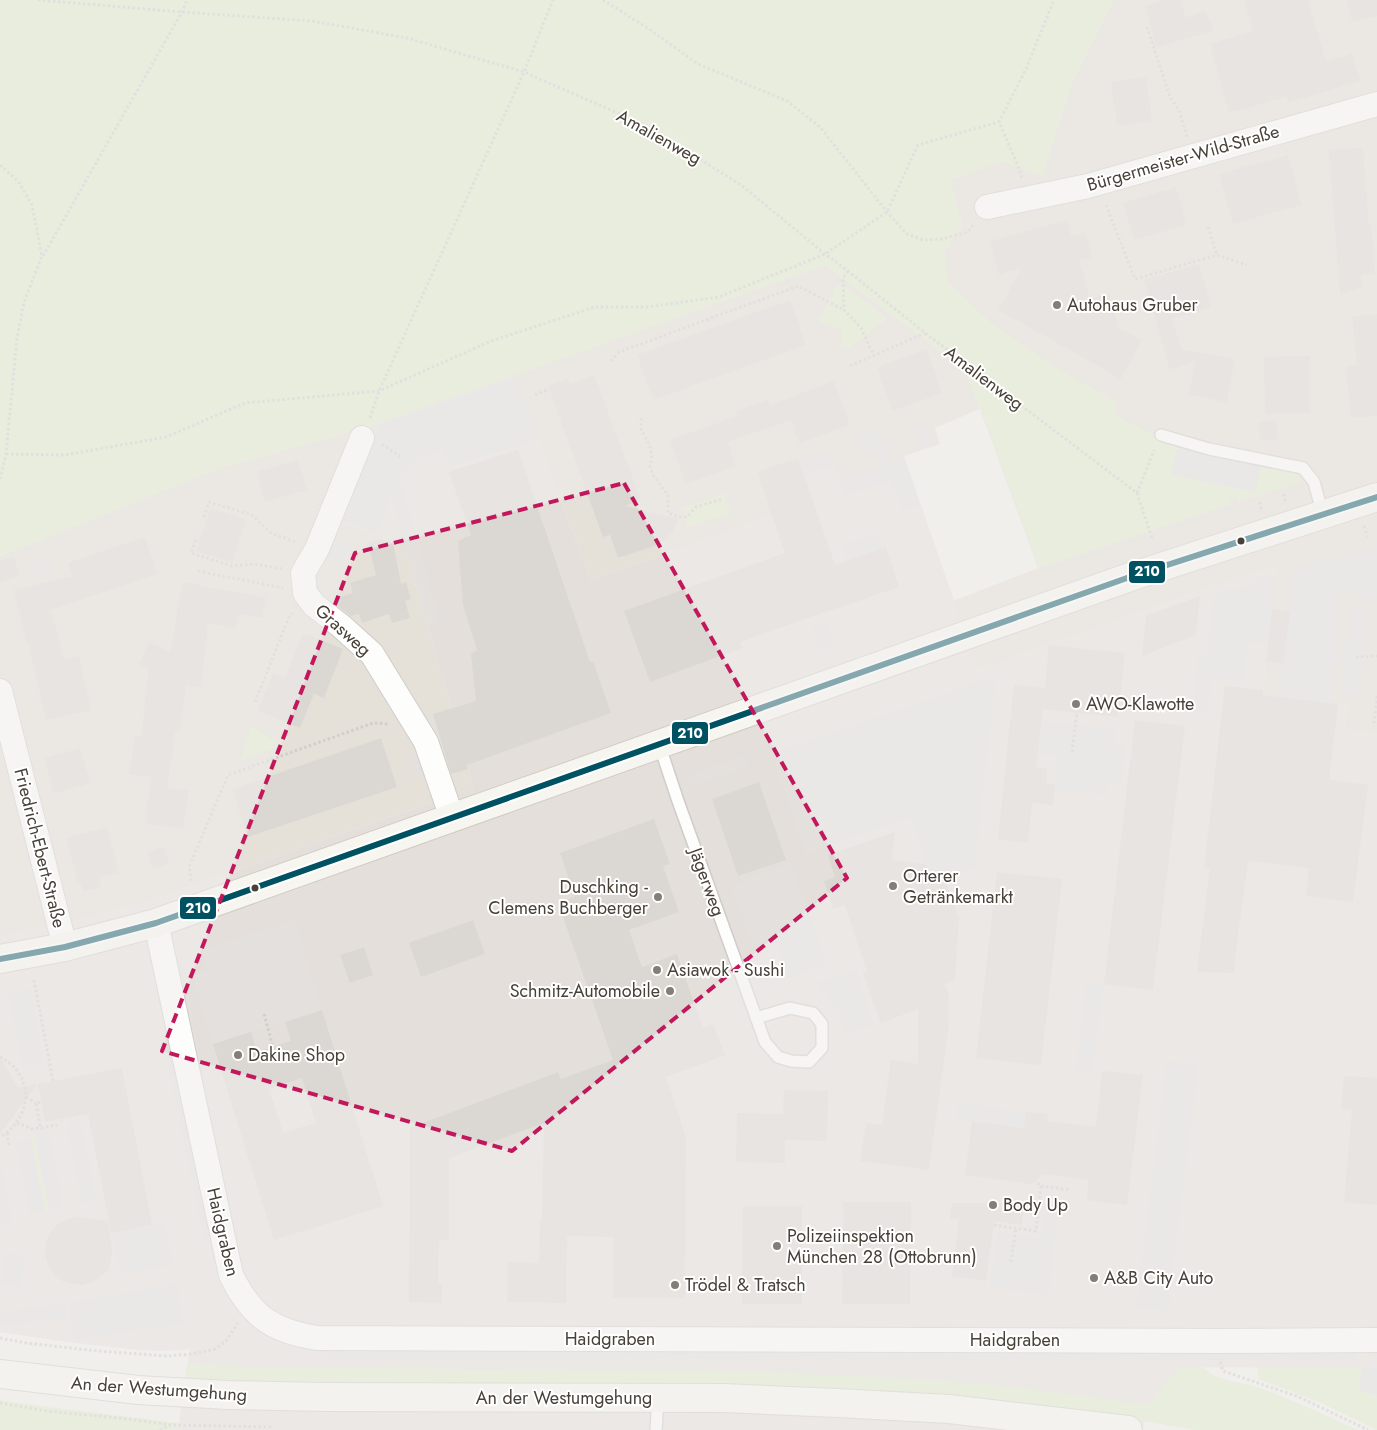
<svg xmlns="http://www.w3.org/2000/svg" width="1377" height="1430" font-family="Jost,sans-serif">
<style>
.residential{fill:#e5e1d9}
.industrial{fill:#e4dfdb}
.green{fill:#dfebcc}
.parking{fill:#e3e0dd}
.building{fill:#dbd8d4;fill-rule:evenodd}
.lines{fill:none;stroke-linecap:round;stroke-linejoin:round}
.lane-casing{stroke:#cfcdc9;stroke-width:14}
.street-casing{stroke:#cfcdc9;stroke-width:26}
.secondary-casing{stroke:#d0ccc3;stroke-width:30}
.path{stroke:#d1cfcc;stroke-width:3;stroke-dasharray:2.5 2.5;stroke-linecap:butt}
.lane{stroke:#fdfdfc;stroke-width:11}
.street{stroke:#fdfdfc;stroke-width:24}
.secondary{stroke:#f7f5ef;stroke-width:28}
.bus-1-casing{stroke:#fff;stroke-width:10}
.bus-1{stroke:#005262;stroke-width:6}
.marked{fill:none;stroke:#c2185b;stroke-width:4;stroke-dasharray:10 6;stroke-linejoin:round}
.poi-dot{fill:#837e76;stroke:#fff;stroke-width:2}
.bus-dot{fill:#484137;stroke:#fff;stroke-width:2}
.labels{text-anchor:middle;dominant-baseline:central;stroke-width:4;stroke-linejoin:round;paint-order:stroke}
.street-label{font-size:18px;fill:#484137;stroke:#fff}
.poi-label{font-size:18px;fill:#484137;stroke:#fff;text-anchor:start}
.line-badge{stroke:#fff;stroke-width:2}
.badge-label{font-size:14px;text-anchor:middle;font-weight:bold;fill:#fff}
</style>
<rect width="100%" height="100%" fill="#f1efec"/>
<path class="residential" d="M 1113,0 L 1377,0 L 1377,734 L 1345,730 L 1348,705 L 1263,695 L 1276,568 L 1227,581 L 978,670 L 953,601 L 1038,568 L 980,409 L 935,428 L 940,444 L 839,478 L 829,448 L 772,516 L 591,580 L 514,375 L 825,265 L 944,254 L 955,233 L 962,226 L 950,180 L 1003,161 L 1042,175 L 1071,84 Z
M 377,424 L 334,520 L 405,547 L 474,788 L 148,901 L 65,924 L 0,936 L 0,556 L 214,470 Z"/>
<path class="industrial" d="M 514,375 L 591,580 L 772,516 L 757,472 L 829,448 L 839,478 L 904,456 L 978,670 L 1227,581 L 1276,568 L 1263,695 L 1348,705 L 1345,730 L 1377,734 L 1377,1368 L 1180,1367 L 1150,1405 L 1142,1430 L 176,1430 L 179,1423 L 190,1349 L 166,1351 L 140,1350 L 74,1343 L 0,1332 L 0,936 L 65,924 L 148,901 L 474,788 L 405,547 L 334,520 L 377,424 Z"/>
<path class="green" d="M 0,0 L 1113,0 L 1071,84 L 1042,176 L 1003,161 L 950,180 L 962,226 L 955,233 L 944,254 L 948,283 L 994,326 L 1059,370 L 1117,402 L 1115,415 L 1177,448 L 1171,474 L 1255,492 L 1261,466 L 1296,474 L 1302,481 L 1239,502 L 1237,497 L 1230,499 L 1231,504 L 1039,568 L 981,409 L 963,368 L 825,265 L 377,424 L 214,470 L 0,556 Z
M 839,282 L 887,318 L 850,348 L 841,347 L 842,331 L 819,321 Z
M 724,494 L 730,513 L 688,527 L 682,508 Z
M 252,727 L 281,745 L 241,760 Z
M 31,1139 L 35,1139 L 49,1210 L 45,1211 Z
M 187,1364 L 267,1368 L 703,1370 L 887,1377 L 974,1383 L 1054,1392 L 1150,1405 L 1179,1367 L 1203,1367 C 1216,1382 1240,1381 1257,1387 C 1292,1399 1325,1415 1358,1430 L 1195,1430 L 1138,1420 L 1052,1408 L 185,1380 Z
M 1258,1367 L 1362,1368 L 1358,1390 L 1377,1396 L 1377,1430 L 1319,1402 L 1258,1379 Z
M 0,1400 L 47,1407 L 179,1423 L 176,1430 L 0,1430 Z"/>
<path class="parking" d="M 515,378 L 538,439 L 449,467 L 443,449 L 423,456 L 400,475 L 377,533 L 338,519 L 379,425 Z
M 926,420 L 934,443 L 918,448 L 911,425 Z
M 865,429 L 894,444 L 886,462 L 856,448 Z
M 829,448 L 835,465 L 804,475 L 798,458 Z
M 1177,448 L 1261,466 L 1255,493 L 1171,474 Z
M 904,456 L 920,505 L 903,511 L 892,481 L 844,496 L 839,478 Z
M 397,483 L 401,483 L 440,622 L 428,626 L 405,547 L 392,496 Z
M 877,533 L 882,548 L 847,560 L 842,545 Z
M 329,539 L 352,549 L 345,563 L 323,553 Z
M 1377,545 L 1377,599 L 1359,606 L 1353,588 L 1339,592 L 1341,604 L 1337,651 L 1345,652 L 1349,609 L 1369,612 L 1360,701 L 1341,699 L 1344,664 L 1336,663 L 1332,703 L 1278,697 L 1281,664 L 1284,664 L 1290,612 L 1288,611 L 1294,566 L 1351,554 Z
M 51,556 L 54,567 L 32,575 L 28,563 Z
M 1261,576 L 1275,577 L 1268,643 L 1248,642 L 1244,682 L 1212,678 L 1207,712 L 1192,710 L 1199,654 L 1207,655 L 1214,596 L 1221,596 L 1222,588 L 1239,590 Z
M 827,623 L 834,645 L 819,649 L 812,628 Z
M 996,676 L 974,868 L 932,881 L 911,817 L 806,854 L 772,754 Z
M 1041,722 L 1116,729 L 1114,744 L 1125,745 L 1121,783 L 1107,782 L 1105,795 L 1055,790 L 1058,756 L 1038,754 Z
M 420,751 L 429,773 L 415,778 L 407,756 Z
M 744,756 L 748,767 L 691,786 L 687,776 Z
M 790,863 L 827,964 L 789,978 L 774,938 L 753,945 L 731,885 Z
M 295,920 L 322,1010 L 213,1044 L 192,976 L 207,971 L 201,950 Z
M 181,959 L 227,1194 L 221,1196 L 175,961 Z
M 857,970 L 872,1025 L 846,1033 L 838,1010 L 816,983 Z
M 1087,982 L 1104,984 L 1092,1074 L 1076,1072 Z
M 30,989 L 44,1063 L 22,1067 L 9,993 Z
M 174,1055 L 211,1243 L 205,1245 L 167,1056 Z
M 1167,1061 L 1198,1065 L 1168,1311 L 1136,1307 Z
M 958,1103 L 1026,1112 L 1024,1128 L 956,1119 Z
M 81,1121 L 97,1201 L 82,1204 L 67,1124 Z
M 48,1128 L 63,1207 L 49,1210 L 34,1130 Z
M 31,1139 L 45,1211 L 30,1214 L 16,1142 Z
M 0,1163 L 12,1224 L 0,1226 Z
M 1046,1195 L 1060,1197 L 1048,1295 L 990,1287 L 998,1232 L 1041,1238 Z
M 165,1222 L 173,1265 L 123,1274 L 122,1272 L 120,1272 L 113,1232 Z
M 6,1252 L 25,1255 L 21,1287 L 1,1284 Z
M 176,1284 L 183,1324 L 151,1329 L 151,1327 L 75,1340 L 68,1303 Z
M 65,1304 L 67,1318 L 0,1326 L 0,1312 Z
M 327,1351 L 1356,1352 L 1356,1360 L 327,1359 Z
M 1362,1368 L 1377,1368 L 1377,1396 L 1358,1390 Z"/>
<path class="building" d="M 1164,0 L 1181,0 L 1186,18 L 1205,10 L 1214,31 L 1156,47 L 1145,6 Z
M 1244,0 L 1308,0 L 1326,61 L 1352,54 L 1360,81 L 1288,103 L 1286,97 L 1229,113 L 1210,44 L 1253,31 Z
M 1347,0 L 1377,0 L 1377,16 L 1352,22 Z
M 1146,77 L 1152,120 L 1117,126 L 1111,82 Z
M 1363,148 L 1369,226 L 1371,225 L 1375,274 L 1361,275 L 1363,287 L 1340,295 L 1329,150 Z
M 1288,155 L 1302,205 L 1233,224 L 1219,174 Z
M 1176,187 L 1187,225 L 1134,240 L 1123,203 Z
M 1067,220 L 1071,236 L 1086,232 L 1092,257 L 1079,260 L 1090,299 L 1109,293 L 1119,328 L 1142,340 L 1121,379 L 998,310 L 1022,268 L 999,275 L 990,241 Z
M 1199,264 L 1211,307 L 1172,319 L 1182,350 L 1235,359 L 1227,402 L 1189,395 L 1195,361 L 1170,370 L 1144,280 Z
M 790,300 L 806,345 L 653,400 L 637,355 Z
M 1377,314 L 1377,416 L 1351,418 L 1346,366 L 1357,365 L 1352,316 Z
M 927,349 L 942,393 L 892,411 L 877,367 Z
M 1310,356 L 1310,413 L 1265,414 L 1264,357 Z
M 594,375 L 641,500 L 625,506 L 678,519 L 673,531 L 660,544 L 618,558 L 610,535 L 603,537 L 548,386 L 568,379 L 570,384 Z
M 834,381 L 850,425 L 799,443 L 791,420 L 728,442 L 736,466 L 686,484 L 670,440 L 737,416 L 735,412 L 768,400 L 770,405 Z
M 1276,421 L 1278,439 L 1260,441 L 1258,422 Z
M 518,450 L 590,662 L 593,661 L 611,713 L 467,765 L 468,769 L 451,774 L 433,714 L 476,701 L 471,654 L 477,650 L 463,605 L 458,541 L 471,535 L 449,472 Z
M 798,458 L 835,565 L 886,547 L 899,587 L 807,618 L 740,642 L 742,648 L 650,682 L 624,611 L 785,553 L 757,472 Z
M 298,460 L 307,490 L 265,502 L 257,472 Z
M 211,508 L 246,520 L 232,563 L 196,551 Z
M 145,537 L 157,574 L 51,610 L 64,659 L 79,656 L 91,710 L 46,720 L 29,646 L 28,647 L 14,590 L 72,576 L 68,563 Z
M 382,539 L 393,543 L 401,584 L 406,582 L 411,599 L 405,601 L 410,618 L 392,623 L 389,614 L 362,623 L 359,614 L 351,616 L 338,606 L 336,598 L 353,593 L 350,583 L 376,575 L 368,543 Z
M 14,557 L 20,576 L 0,582 L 0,561 Z
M 183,582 L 266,598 L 262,618 L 238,614 L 235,629 L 208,623 L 201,687 L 186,685 L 180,732 L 175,732 L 167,788 L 189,791 L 183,829 L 145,823 L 151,777 L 129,774 L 135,736 L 141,737 L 149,669 L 139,664 L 149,642 L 170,652 Z
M 1200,596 L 1196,635 L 1142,656 L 1146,616 Z
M 1272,609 L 1290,611 L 1284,664 L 1266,661 Z
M 302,635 L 309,635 L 343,649 L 324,698 L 314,694 L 300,728 L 258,711 L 273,673 L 285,678 Z
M 1049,645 L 1125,653 L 1118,717 L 1043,709 L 1036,767 L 1047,768 L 1046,783 L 1055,784 L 1053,806 L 1032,802 L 1028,843 L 998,839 L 1014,685 L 1045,688 Z
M 1225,686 L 1263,690 L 1263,695 L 1338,704 L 1329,780 L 1368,785 L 1353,902 L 1306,896 L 1309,868 L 1248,861 L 1235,958 L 1234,973 L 1197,972 L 1210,868 L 1204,867 Z
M 1135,720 L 1185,726 L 1153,990 L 1104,984 Z
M 381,738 L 397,787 L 248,837 L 232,789 Z
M 80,748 L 90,783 L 54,794 L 44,758 Z
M 759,782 L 786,860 L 738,876 L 712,799 Z
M 654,819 L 670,864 L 663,866 L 679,912 L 629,930 L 642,967 L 677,954 L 703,1028 L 713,1024 L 725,1055 L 666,1077 L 686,1138 L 685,1298 L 613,1298 L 613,1237 L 567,1236 L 566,1303 L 507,1302 L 507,1262 L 539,1263 L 540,1219 L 542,1219 L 544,1123 L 449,1158 L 449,1240 L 439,1240 L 438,1284 L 442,1284 L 442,1303 L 409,1302 L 410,1128 L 558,1072 L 561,1079 L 613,1060 L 558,903 L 575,897 L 560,853 Z
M 107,827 L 119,872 L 98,877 L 101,887 L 83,891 L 81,882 L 78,883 L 66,838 Z
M 895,832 L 892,860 L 926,864 L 932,881 L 944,877 L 959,919 L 955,980 L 945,984 L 949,997 L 949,1024 L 929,1170 L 860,1161 L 866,1123 L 882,1125 L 891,1060 L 918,1064 L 918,1009 L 881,1023 L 863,973 L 867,972 L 845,905 L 833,909 L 824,881 L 835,877 L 828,855 Z
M 164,847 L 169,864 L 153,869 L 148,852 Z
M 997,872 L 1062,879 L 1041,1065 L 976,1058 Z
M 473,920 L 485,954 L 421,977 L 409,943 Z
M 364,947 L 373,975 L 350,983 L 340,955 Z
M 322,1010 L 383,1206 L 274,1240 L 213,1044 L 251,1032 L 257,1052 L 291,1041 L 285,1022 ZM 302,1078 L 316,1123 L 283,1133 L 269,1089 Z
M 0,1057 L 18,1088 L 37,1084 L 0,1134 Z
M 122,1068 L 152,1225 L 111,1233 L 88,1114 L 45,1122 L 38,1084 Z
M 1102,1071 L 1143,1075 L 1127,1205 L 1087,1200 L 1089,1180 L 1043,1174 L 1031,1184 L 965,1175 L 972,1121 L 1024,1128 L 1026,1112 L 1048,1114 L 1047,1121 L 1096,1127 Z
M 1344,1076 L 1377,1078 L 1377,1205 L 1344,1202 L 1352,1110 L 1341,1109 Z
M 784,1090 L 828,1091 L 827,1141 L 785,1140 L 785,1163 L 736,1162 L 737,1113 L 783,1114 Z
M 843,1202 L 911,1202 L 910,1304 L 842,1304 Z
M 952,1203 L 1024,1203 L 1022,1225 L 994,1221 L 986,1281 L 952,1277 L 959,1219 L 950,1218 Z
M 743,1206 L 802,1206 L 802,1304 L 742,1304 Z
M 77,1217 L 108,1221 L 112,1253 L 108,1271 L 94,1281 L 83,1285 L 73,1284 L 62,1281 L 54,1274 L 48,1265 L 45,1254 L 46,1243 L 50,1233 L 57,1225 L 66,1220 Z"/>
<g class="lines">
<g class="lane-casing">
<path id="lane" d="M 1161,435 L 1209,449 L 1303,468 L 1314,482 L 1323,515
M 659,744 L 678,801 L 765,1042 L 778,1057 L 791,1061 L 809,1062 L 822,1048 L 822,1024 L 813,1013 L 790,1008 L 756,1018
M 656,1430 L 658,1398"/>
</g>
<g class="street-casing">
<path id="street" d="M 987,207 L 1088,186 L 1377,104
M 362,438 L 317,549 L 303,573 L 305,593 L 314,605 L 341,626 L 372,654 L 426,742 L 452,818
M 0,691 L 65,947
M 156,923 L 231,1275 C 251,1316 272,1331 317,1338 L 1219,1341 L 1377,1340"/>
</g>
<g class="secondary-casing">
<path id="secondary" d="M 0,959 L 65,947 L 156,923 L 1127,578 L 1377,497
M 0,1374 L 138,1390 L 228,1395 L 325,1397 L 724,1398 L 838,1403 L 949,1409 L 1128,1430"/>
</g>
<path class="path" d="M 38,0 L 182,12 L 312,21 L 407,38 L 524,72 L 647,126 L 741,185 L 825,254 L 848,271 L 925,333 L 1137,493 L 1152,538
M 603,0 L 646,27 L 698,64 L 787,101 L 820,127 L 887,212 L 907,234 L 923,240 L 941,239 L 968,232 L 975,223
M 1147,27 L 1170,97 L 1179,110 L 1187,137
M 0,165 L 18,181 L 32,205 L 42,256 L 24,302 L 17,338 L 6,454 L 0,479
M 1022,178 L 1018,166 L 999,122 L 1026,69 L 1054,0
M 1106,205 L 1135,279 L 1217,255 L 1247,265
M 1208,227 L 1217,255
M 43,256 L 182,12 L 187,0
M 848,271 L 843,278 L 844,310 L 861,328 L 874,356
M 611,361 L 619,352 L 798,286 L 844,310
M 850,366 L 925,333
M 535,395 L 549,389
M 370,418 L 379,391 L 524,72 L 553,0
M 641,418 L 641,429 L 650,446 L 652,457 L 650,466 L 653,475 L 668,495 L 668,513 L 679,517 L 687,517 L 696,507 L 722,499
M 382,444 L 401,457
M 6,454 L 65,455 L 166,437 L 245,403 L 379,391 L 491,341 L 595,307 L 647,307 L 719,297 L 825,254 L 887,212 L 918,145 L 999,122
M 1137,493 L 1154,450
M 1283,494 L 1286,503
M 1259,502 L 1262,511
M 204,517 L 209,502 L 252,515 L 271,533 L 296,542
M 1364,526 L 1368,537
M 196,540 L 191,553 L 232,566 L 254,564 L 283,569
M 198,571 L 283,588
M 1356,657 L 1377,656
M 1377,696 L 1374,723 L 1377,724
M 255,702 L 289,617 L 292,613
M 1072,752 L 1077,712
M 191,881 L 189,867 L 228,775 L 373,723 L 389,724
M 34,980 L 53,1081
M 264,1014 L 273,1047
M 0,1057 C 35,1074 33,1118 0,1137
M 26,1097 L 36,1103
M 17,1123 L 33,1129 L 57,1125
M 40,1126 L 36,1103 L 41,1102
M 7,1133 L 9,1145
M 1041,1186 L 1071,1190
M 994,1225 L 1036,1231 L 1041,1186 L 1035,1181
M 1011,1262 L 1016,1228
M 0,1338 L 26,1343 L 98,1351 L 167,1356 L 192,1354 L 215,1349 L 226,1341 L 238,1323
M 1220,1362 L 1223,1371 L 1299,1397 L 1368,1430
M 0,1403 L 47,1411 L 129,1419 L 171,1425 L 270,1427 L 270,1430
M 160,1430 L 169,1426"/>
<use href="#lane" class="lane"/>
<use href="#street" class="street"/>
<use href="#secondary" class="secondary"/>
<g class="bus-1-casing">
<path id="bus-1" d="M 0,959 L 65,947 L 156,923 L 1127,578 L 1377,497"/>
</g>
<use href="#bus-1" class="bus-1"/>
</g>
<path d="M0 0H1377V1430H0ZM 624,483 L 847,878 L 512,1151 L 162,1051 L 355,553 Z" fill="#f1efec" fill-opacity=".55" fill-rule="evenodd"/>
<path class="marked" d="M 624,483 L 847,878 L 512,1151 L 162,1051 L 355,553 Z"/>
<g class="poi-dot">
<circle cx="1057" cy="305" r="5"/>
<circle cx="1076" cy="704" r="5"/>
<circle cx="893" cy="886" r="5"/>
<circle cx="658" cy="897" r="5"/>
<circle cx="657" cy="970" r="5"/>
<circle cx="670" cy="991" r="5"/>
<circle cx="238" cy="1055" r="5"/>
<circle cx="993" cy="1205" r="5"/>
<circle cx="777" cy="1246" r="5"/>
<circle cx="1094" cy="1278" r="5"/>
<circle cx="675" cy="1285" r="5"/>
</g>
<g class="bus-dot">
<circle cx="1241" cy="541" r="4.5"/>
<circle cx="255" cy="888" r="4.5"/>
</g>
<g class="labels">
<g class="street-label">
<text transform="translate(659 137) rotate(29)">Amalienweg</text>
<text transform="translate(1183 158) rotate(-16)">Bürgermeister-Wild-Straße</text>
<text transform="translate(984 378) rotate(37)">Amalienweg</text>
<text transform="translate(343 630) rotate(42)">Grasweg</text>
<text transform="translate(40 848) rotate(76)">Friedrich-Ebert-Straße</text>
<text transform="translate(707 882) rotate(70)">Jägerweg</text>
<text transform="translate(223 1232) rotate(77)">Haidgraben</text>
<text x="610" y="1339">Haidgraben</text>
<text x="1015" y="1340">Haidgraben</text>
<text transform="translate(159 1389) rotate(4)">An der Westumgehung</text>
<text x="564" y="1398">An der Westumgehung</text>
</g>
<g class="poi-label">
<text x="1067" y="305">Autohaus Gruber</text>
<text x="1086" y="704">AWO-Klawotte</text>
<text x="903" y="876">Orterer<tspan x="903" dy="21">Getränkemarkt</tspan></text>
<text x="648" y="887" text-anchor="end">Duschking -<tspan x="648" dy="21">Clemens Buchberger</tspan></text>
<text x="667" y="970">Asiawok - Sushi</text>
<text x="660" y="991" text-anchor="end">Schmitz-Automobile</text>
<text x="248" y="1055">Dakine Shop</text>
<text x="1003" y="1205">Body Up</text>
<text x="787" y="1236">Polizeiinspektion<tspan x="787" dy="21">München 28 (Ottobrunn)</tspan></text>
<text x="1104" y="1278">A&amp;B City Auto</text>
<text x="685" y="1285">Trödel &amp; Tratsch</text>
</g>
</g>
<g class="line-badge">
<rect x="1128" y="560" width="38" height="24" rx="5" fill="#005262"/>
<rect x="671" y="721" width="38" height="24" rx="5" fill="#005262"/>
<rect x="179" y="896" width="38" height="24" rx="5" fill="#005262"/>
</g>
<g class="badge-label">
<text x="1147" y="576">210</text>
<text x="690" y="738">210</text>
<text x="198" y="913">210</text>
</g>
</svg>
